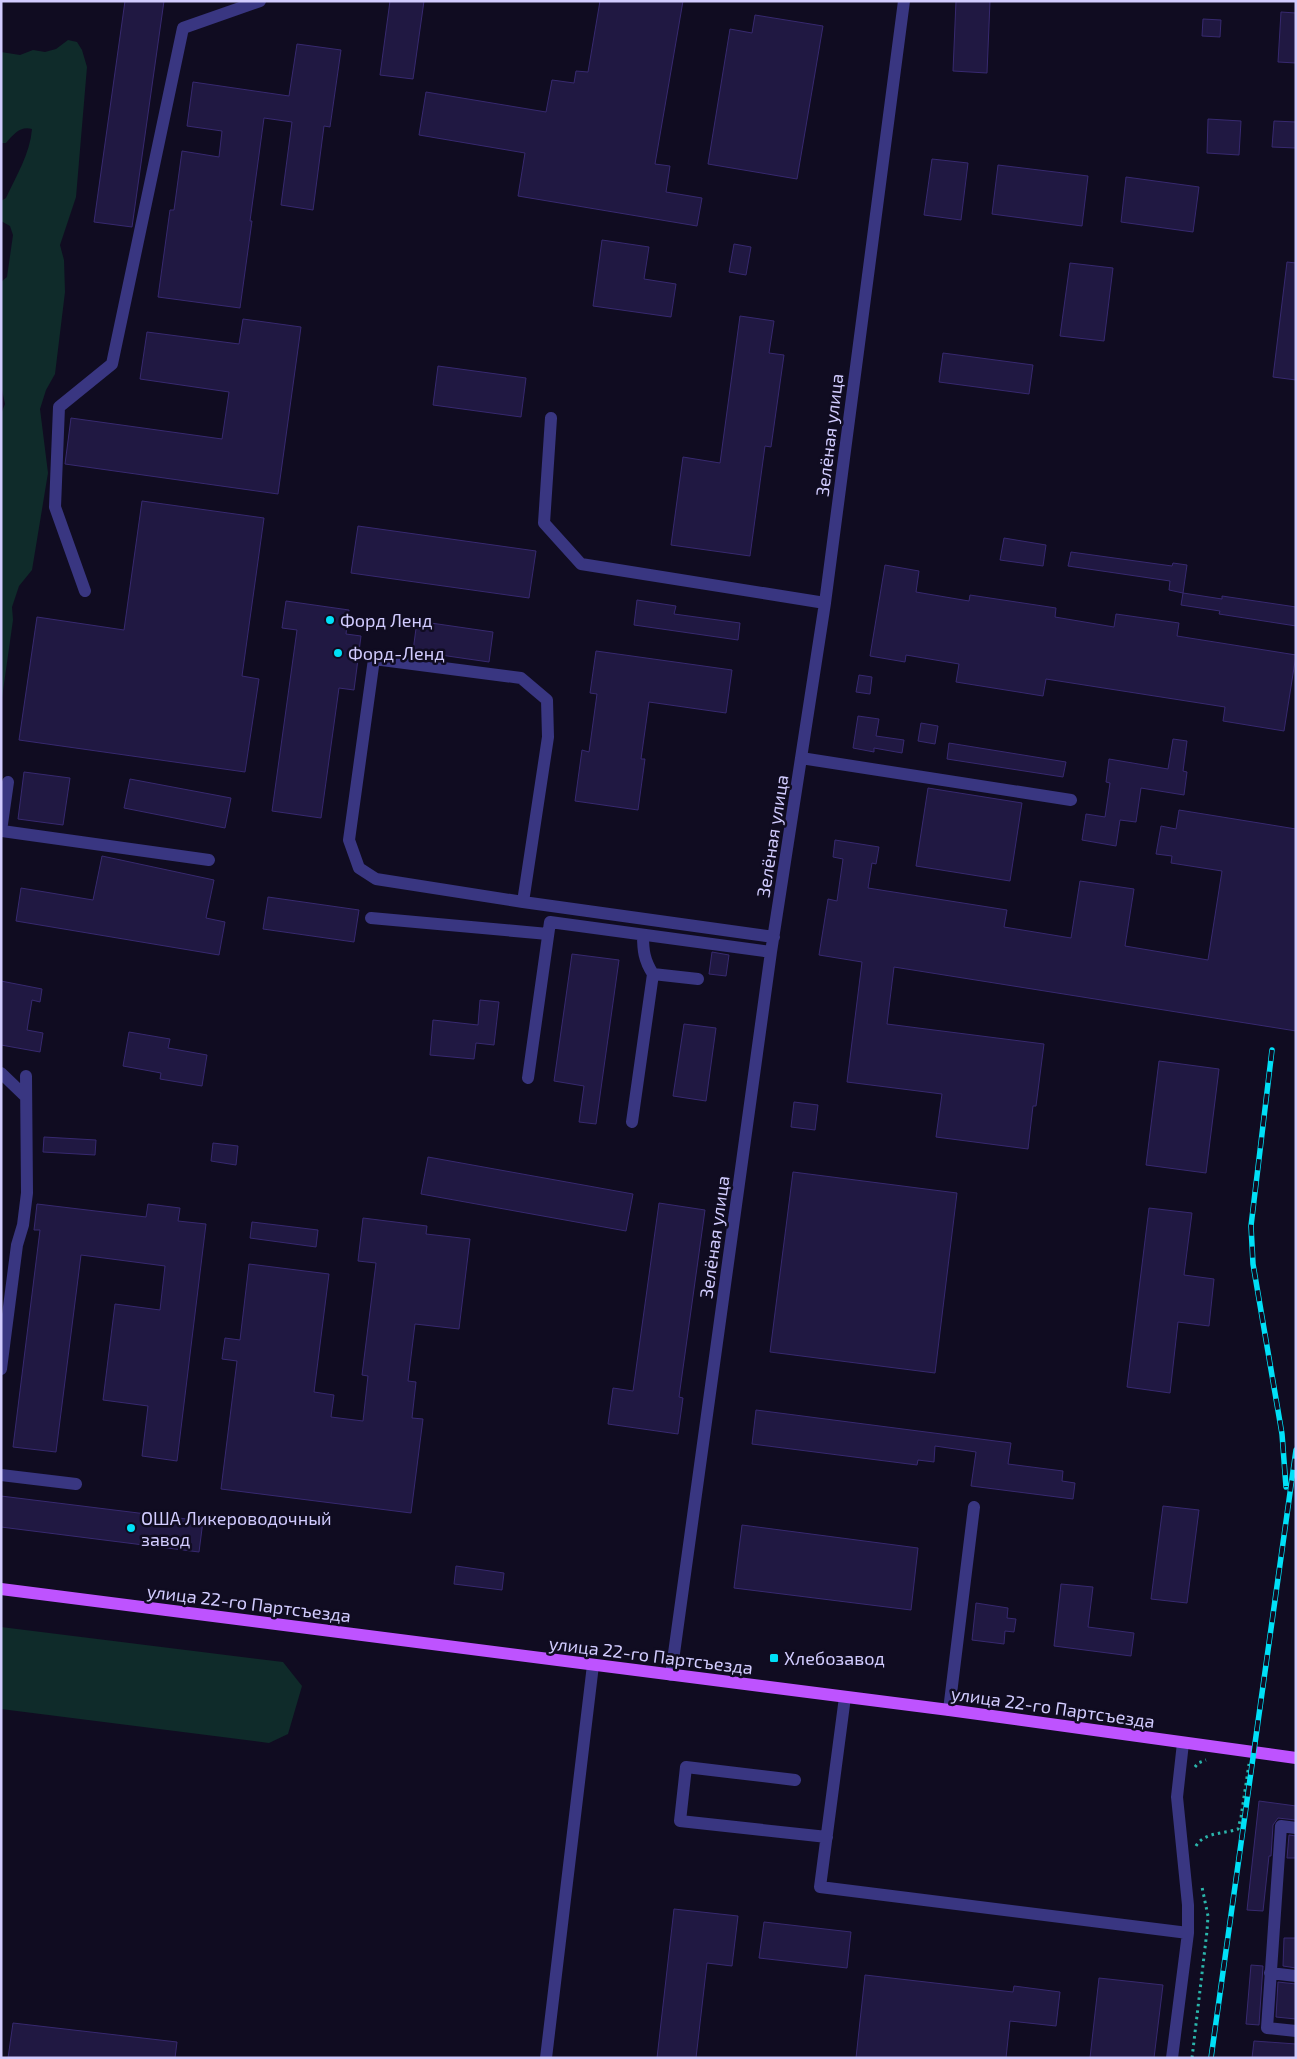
<svg xmlns="http://www.w3.org/2000/svg" width="1297" height="2059" font-family="'Exo 2',sans-serif">
<style>
.green{fill:#0f2b2a}
.building{fill:#201842;stroke:#37296f}
.lines{fill:none;stroke-linecap:round;stroke-linejoin:round}
.path{stroke:#2bb5ab;stroke-width:3;stroke-dasharray:2.5 4;stroke-linecap:butt}
.minor{stroke:#393681;stroke-width:12}
.major{stroke:#be53ff;stroke-width:12}
.rail-casing{stroke:#00e0f7;stroke-width:5.5}
.rail{stroke:#100c21;stroke-width:4;stroke-dasharray:11;stroke-linecap:butt}
.poi-dot{fill:#00e0f7;stroke:#100c21;stroke-width:2}
.labels{text-anchor:middle;dominant-baseline:central;stroke-width:5;stroke-linejoin:round;paint-order:stroke}
.street-label{font-size:18px;fill:#d2ccff;stroke:#100c21}
.poi-label{font-size:18px;fill:#d2ccff;stroke:#100c21;text-anchor:start}
</style>
<rect width="100%" height="100%" fill="#100c21"/>
<path class="green" d="M 68,40 L 77,42 L 82,50 L 87,67 L 76,197 L 60,245 L 64,260 L 65,292 L 55,374 L 46,390 L 40,409 L 48,473 L 32,570 L 19,586 L 12,607 L 13,620 L 1,705 L 1,414 L 5,404 L 1,385 L 1,282 L 7,277 L 13,235 L 10,226 L 1,221 L 1,201 L 6,198 C 16,176 30,154 32,129 C 20,126 14,134 6,143 L 1,143 L 1,52 L 20,55 L 33,50 L 45,52 L 56,49 Z
M 1,1627 L 283,1662 L 302,1686 L 288,1734 L 269,1743 L 1,1709 Z"/>
<path class="building" d="M 125,1 L 164,1 L 132,227 L 94,222 Z
M 390,1 L 424,1 L 413,79 L 380,75 Z
M 600,1 L 683,1 L 655,164 L 670,166 L 666,192 L 702,198 L 697,226 L 518,196 L 525,153 L 419,135 L 426,92 L 546,112 L 552,80 L 574,83 L 576,71 L 588,72 Z
M 956,1 L 990,1 L 987,73 L 953,71 Z
M 1281,12 L 1296,13 L 1296,63 L 1278,62 Z
M 755,15 L 823,26 L 797,179 L 708,164 L 730,29 L 752,33 Z
M 1203,19 L 1221,20 L 1220,37 L 1202,36 Z
M 297,44 L 341,50 L 330,127 L 324,126 L 313,210 L 281,205 L 292,122 L 264,118 L 250,221 L 252,221 L 240,308 L 158,297 L 170,210 L 174,210 L 182,151 L 219,157 L 222,131 L 187,126 L 193,82 L 289,96 Z
M 1208,119 L 1241,121 L 1239,155 L 1207,153 Z
M 1274,121 L 1296,122 L 1296,148 L 1272,147 Z
M 932,159 L 968,163 L 961,220 L 924,215 Z
M 998,165 L 1088,176 L 1082,226 L 992,214 Z
M 1126,177 L 1199,187 L 1193,232 L 1121,222 Z
M 602,240 L 649,247 L 644,279 L 676,284 L 671,317 L 593,306 Z
M 734,244 L 751,247 L 746,275 L 729,272 Z
M 1287,262 L 1296,263 L 1296,380 L 1273,377 Z
M 1070,263 L 1113,268 L 1104,341 L 1060,336 Z
M 740,316 L 774,321 L 769,353 L 784,355 L 771,447 L 765,446 L 750,556 L 671,545 L 683,457 L 720,463 Z
M 243,319 L 301,327 L 278,494 L 65,464 L 71,418 L 222,439 L 229,392 L 140,379 L 147,332 L 239,344 Z
M 943,353 L 1033,365 L 1029,394 L 939,382 Z
M 438,366 L 526,378 L 521,417 L 433,405 Z
M 142,501 L 264,518 L 242,676 L 259,679 L 245,772 L 19,740 L 37,617 L 124,630 Z
M 358,526 L 536,551 L 529,598 L 351,573 Z
M 1004,538 L 1046,545 L 1043,566 L 1000,560 Z
M 1071,552 L 1172,566 L 1173,563 L 1187,565 L 1183,593 L 1169,590 L 1170,581 L 1068,566 Z
M 885,565 L 919,571 L 916,592 L 969,601 L 970,595 L 1056,608 L 1055,617 L 1114,627 L 1116,614 L 1179,623 L 1177,636 L 1296,655 L 1284,731 L 1223,721 L 1225,707 L 1046,679 L 1043,696 L 956,682 L 959,664 L 906,655 L 905,662 L 870,656 Z
M 1183,593 L 1222,599 L 1222,596 L 1296,607 L 1296,626 L 1219,614 L 1220,611 L 1181,605 Z
M 637,600 L 676,606 L 674,614 L 740,623 L 738,640 L 634,625 Z
M 286,601 L 349,610 L 346,634 L 361,636 L 354,690 L 339,688 L 321,818 L 272,811 L 297,630 L 282,628 Z
M 417,621 L 493,632 L 489,662 L 413,651 Z
M 596,651 L 732,670 L 726,713 L 649,702 L 641,759 L 645,759 L 638,810 L 575,801 L 582,750 L 589,752 L 597,694 L 590,693 Z
M 859,675 L 872,677 L 870,694 L 856,692 Z
M 858,716 L 879,719 L 876,736 L 904,740 L 902,753 L 874,748 L 874,752 L 853,748 Z
M 921,723 L 938,726 L 935,744 L 918,741 Z
M 1173,739 L 1187,741 L 1183,771 L 1187,772 L 1184,795 L 1141,788 L 1136,822 L 1120,820 L 1116,846 L 1082,840 L 1086,814 L 1105,817 L 1110,783 L 1106,782 L 1109,759 L 1168,769 Z
M 949,743 L 1066,762 L 1063,777 L 947,759 Z
M 24,772 L 70,778 L 63,825 L 18,819 Z
M 130,779 L 231,798 L 225,828 L 124,808 Z
M 928,788 L 1022,803 L 1010,881 L 916,866 Z
M 1179,810 L 1296,829 L 1296,1031 L 894,967 L 887,1024 L 1044,1044 L 1036,1106 L 1033,1106 L 1028,1149 L 936,1137 L 942,1094 L 847,1082 L 862,962 L 819,955 L 828,899 L 837,901 L 843,859 L 833,857 L 835,840 L 879,847 L 876,864 L 872,863 L 868,888 L 1007,910 L 1004,927 L 1071,938 L 1080,881 L 1134,889 L 1125,946 L 1208,960 L 1222,871 L 1171,863 L 1172,856 L 1156,854 L 1161,826 L 1176,829 Z
M 102,856 L 214,880 L 206,918 L 225,922 L 219,955 L 16,921 L 21,888 L 93,900 Z
M 268,897 L 359,910 L 354,942 L 263,929 Z
M 712,952 L 729,955 L 726,976 L 709,974 Z
M 572,954 L 619,960 L 596,1124 L 579,1122 L 584,1086 L 554,1081 Z
M 1,981 L 42,989 L 40,1002 L 32,1000 L 27,1030 L 43,1033 L 40,1052 L 1,1045 Z
M 480,1000 L 499,1002 L 494,1045 L 476,1043 L 474,1059 L 430,1055 L 433,1020 L 478,1025 Z
M 684,1024 L 716,1028 L 706,1101 L 673,1096 Z
M 129,1032 L 170,1039 L 168,1048 L 207,1055 L 202,1086 L 160,1079 L 161,1073 L 123,1066 Z
M 1159,1061 L 1219,1069 L 1206,1173 L 1146,1165 Z
M 794,1102 L 818,1105 L 815,1130 L 791,1127 Z
M 44,1137 L 96,1140 L 95,1155 L 43,1152 Z
M 213,1143 L 238,1146 L 236,1165 L 211,1161 Z
M 428,1157 L 633,1194 L 626,1231 L 421,1194 Z
M 793,1172 L 957,1193 L 935,1373 L 770,1352 Z
M 659,1203 L 705,1210 L 679,1397 L 683,1398 L 678,1434 L 608,1424 L 613,1388 L 633,1391 Z
M 37,1204 L 146,1217 L 148,1204 L 180,1208 L 178,1221 L 206,1224 L 177,1461 L 142,1456 L 148,1406 L 103,1400 L 115,1304 L 160,1310 L 165,1266 L 81,1255 L 56,1452 L 13,1447 L 40,1230 L 34,1230 Z
M 1149,1208 L 1192,1213 L 1184,1275 L 1214,1279 L 1209,1326 L 1178,1322 L 1170,1393 L 1127,1387 Z
M 363,1218 L 427,1226 L 426,1234 L 470,1239 L 459,1329 L 415,1324 L 408,1381 L 416,1382 L 412,1418 L 423,1419 L 411,1513 L 221,1489 L 237,1361 L 222,1359 L 225,1338 L 240,1340 L 249,1264 L 329,1274 L 314,1392 L 334,1395 L 331,1417 L 363,1421 L 368,1376 L 362,1375 L 376,1263 L 358,1261 Z
M 252,1222 L 318,1230 L 316,1247 L 250,1238 Z
M 756,1410 L 1011,1443 L 1008,1464 L 1063,1471 L 1062,1481 L 1075,1483 L 1073,1499 L 971,1486 L 976,1452 L 935,1446 L 934,1462 L 918,1460 L 917,1465 L 752,1444 Z
M 1,1496 L 203,1521 L 199,1552 L 1,1527 Z
M 1163,1506 L 1199,1510 L 1187,1603 L 1151,1599 Z
M 742,1525 L 918,1548 L 911,1610 L 734,1588 Z
M 456,1566 L 504,1573 L 502,1590 L 454,1584 Z
M 1061,1584 L 1093,1587 L 1088,1627 L 1134,1633 L 1131,1656 L 1054,1646 Z
M 976,1603 L 1008,1608 L 1007,1618 L 1016,1619 L 1014,1632 L 1005,1631 L 1004,1644 L 972,1640 Z
M 1259,1801 L 1296,1806 L 1296,1820 L 1278,1818 L 1273,1825 L 1271,1856 L 1269,1856 L 1263,1911 L 1247,1910 Z
M 1289,1835 L 1296,1836 L 1296,1858 L 1287,1858 Z
M 674,1909 L 738,1916 L 732,1966 L 707,1963 L 696,2058 L 657,2058 Z
M 764,1922 L 851,1932 L 847,1968 L 759,1958 Z
M 1284,1938 L 1296,1938 L 1296,1968 L 1283,1966 Z
M 1251,1965 L 1263,1966 L 1259,2025 L 1246,2024 Z
M 865,1975 L 1013,1992 L 1014,1986 L 1060,1992 L 1056,2026 L 1010,2021 L 1006,2058 L 856,2058 Z
M 1099,1978 L 1163,1985 L 1154,2058 L 1090,2058 Z
M 1278,1982 L 1296,1984 L 1296,2019 L 1276,2017 Z
M 13,2023 L 177,2042 L 175,2058 L 8,2058 Z
M 1254,2041 L 1296,2044 L 1296,2058 L 1252,2058 Z"/>
<g class="lines">
<path class="path" d="M 1195,1767 L 1198,1763 L 1206,1760
M 1196,1846 C 1204,1832 1224,1834 1238,1829 L 1241,1817 L 1249,1764
M 1192,2058 L 1207,1931 L 1208,1916 L 1202,1887"/>
<path class="minor" d="M 551,418 L 544,523 L 581,564 L 825,603
M 85,591 L 55,507 L 59,407 L 112,364 L 183,28 L 260,1
M 801,758 L 1071,800
M 1,831 L 8,782
M 2,831 L 209,860
M 523,902 L 376,879 L 359,868 L 349,840 L 374,659 L 521,678 L 547,700 L 548,737 L 523,902 L 774,937
M 371,918 L 548,934
M 643,935 C 643,950 644,960 653,974
M 1,1073 L 26,1097
M 528,1078 L 550,922 L 771,952
M 632,1122 L 653,974 L 698,979
M 1,1369 L 17,1245 L 23,1225 L 27,1193 L 26,1076
M 1,1475 L 76,1484
M 671,1675 L 771,952 L 825,603 L 904,1
M 845,1697 L 820,1887 L 1188,1933
M 949,1710 L 974,1507
M 795,1780 L 686,1767 L 680,1821 L 827,1837
M 1296,1828 L 1281,1826 L 1267,2028 L 1296,2031
M 1270,1973 L 1296,1976
M 546,2058 L 593,1665
M 1172,2058 L 1188,1933 L 1188,1905 L 1177,1797 L 1183,1743"/>
<path class="major" d="M 1,1589 L 949,1710 L 1296,1758"/>
<g class="rail-casing">
<path id="rail" d="M 1272,1050 L 1251,1226 L 1253,1264 L 1282,1434 L 1286,1487
M 1211,2058 L 1296,1450"/>
</g>
<use href="#rail" class="rail"/>
</g>
<g class="poi-dot">
<circle cx="330" cy="620" r="5"/>
<circle cx="338" cy="653" r="5"/>
<circle cx="131" cy="1528" r="5"/>
<rect x="769" y="1653" width="10" height="10" rx="2.5"/>
</g>
<g class="labels">
<g class="street-label">
<text transform="translate(829 435) rotate(-83)">Зелёная улица</text>
<text transform="translate(772 836) rotate(-81)">Зелёная улица</text>
<text transform="translate(714 1237) rotate(-82)">Зелёная улица</text>
<text transform="translate(249 1603) rotate(7)">улица 22-го Партсъезда</text>
<text transform="translate(651 1655) rotate(7)">улица 22-го Партсъезда</text>
<text transform="translate(1053 1707) rotate(8)">улица 22-го Партсъезда</text>
</g>
<g class="poi-label">
<text x="340" y="620">Форд Ленд</text>
<text x="348" y="653">Форд-Ленд</text>
<text x="141" y="1518">ОША Ликероводочный<tspan x="141" dy="21">завод</tspan></text>
<text x="784" y="1658">Хлебозавод</text>
</g>
</g>
<rect width="1297" height="2059" fill="none" stroke="#d2ccff" stroke-width="5"/>
</svg>
